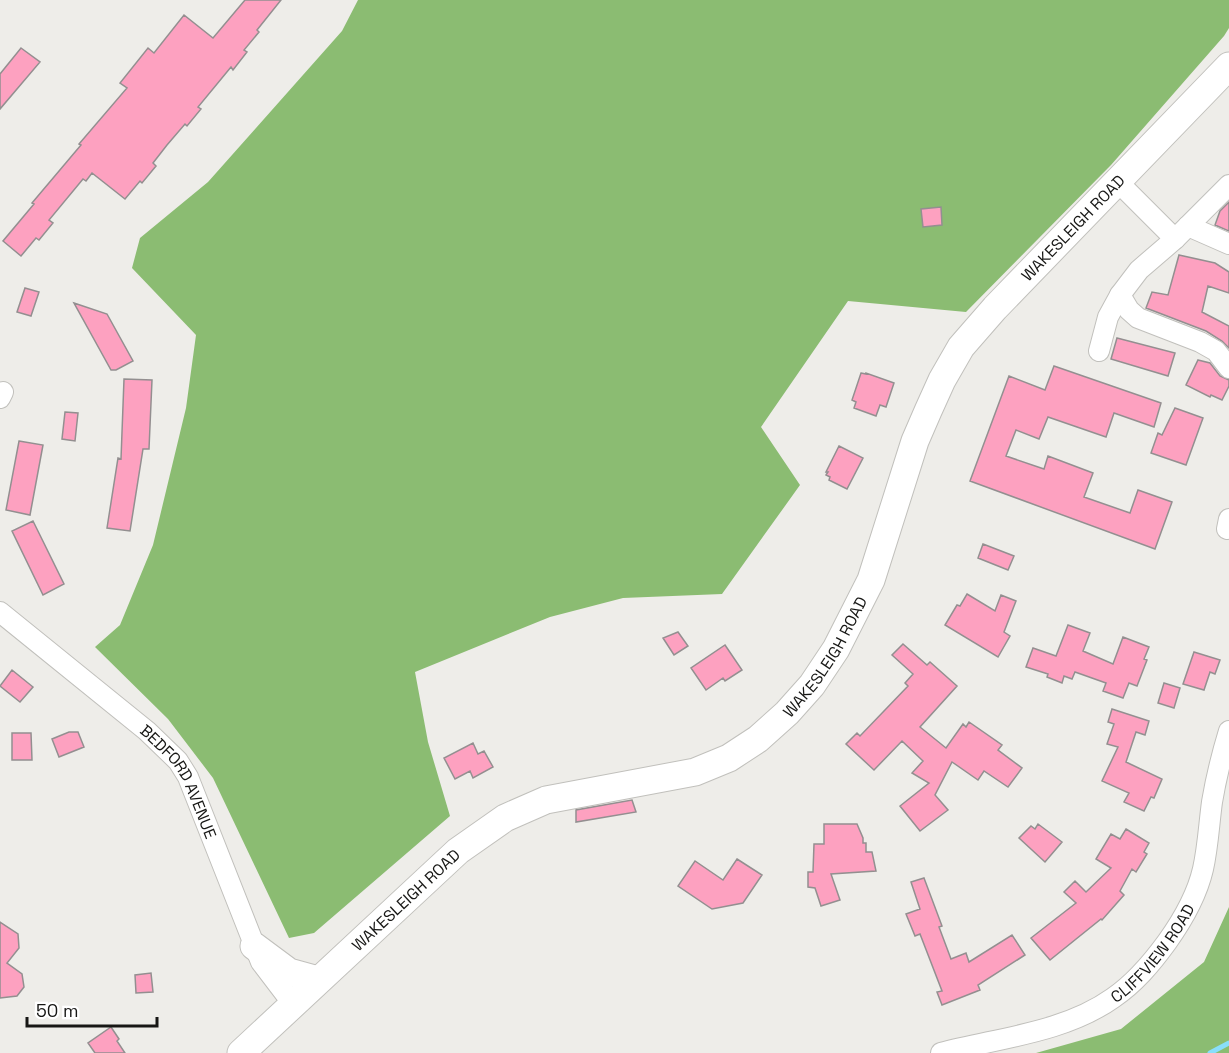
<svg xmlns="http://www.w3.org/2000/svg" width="1229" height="1053" font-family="'Space Grotesk',sans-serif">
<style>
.forest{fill:#8bbc72}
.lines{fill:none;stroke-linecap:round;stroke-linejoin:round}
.stream{stroke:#89defb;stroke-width:5}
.building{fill:#fda1c0;stroke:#938f90;stroke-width:1.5}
.minor-casing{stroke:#c1c0bc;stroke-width:22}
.secondary-casing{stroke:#c1c0bc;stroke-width:29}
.minor{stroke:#fff;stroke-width:20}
.secondary{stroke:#fff;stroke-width:27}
.labels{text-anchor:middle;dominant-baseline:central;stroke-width:4.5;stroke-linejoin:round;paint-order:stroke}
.street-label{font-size:16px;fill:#171715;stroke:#fff}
</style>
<rect width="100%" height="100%" fill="#eeede9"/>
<path class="forest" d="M 358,0 L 1229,0 L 1229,28 L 1224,36 L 1111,165 L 966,312 L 848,301 L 761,427 L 800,485 L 722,594 L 623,598 L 550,617 L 415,672 L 428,742 L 450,816 L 314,933 L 289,938 L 213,778 L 168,719 L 95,647 L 120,625 L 153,545 L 186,408 L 196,335 L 132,268 L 140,238 L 208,182 L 342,31 Z
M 1229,907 L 1229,1053 L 1036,1053 L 1121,1029 L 1204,962 Z"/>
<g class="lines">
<path class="stream" d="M 1210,1053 L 1229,1043"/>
</g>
<path class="building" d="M 245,0 L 281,0 L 257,30 L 259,32 L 244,50 L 247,52 L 233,70 L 231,67 L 198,107 L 201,109 L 187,126 L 185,124 L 167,145 L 153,163 L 156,166 L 142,183 L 140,181 L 125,199 L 92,173 L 86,181 L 83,179 L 49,220 L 53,223 L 39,240 L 36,238 L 21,256 L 3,241 L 34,204 L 32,203 L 81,145 L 79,144 L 127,88 L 120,83 L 148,48 L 154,53 L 184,15 L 213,38 Z
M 21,48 L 40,62 L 0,109 L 0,74 Z
M 1229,202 L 1229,231 L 1215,225 L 1220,211 Z
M 941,207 L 942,225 L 923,227 L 921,209 Z
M 1179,255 L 1215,263 L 1229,272 L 1229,293 L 1208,286 L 1202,312 L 1229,326 L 1229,348 L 1222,341 L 1206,331 L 1146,308 L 1152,292 L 1168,295 Z
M 25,288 L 39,292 L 31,316 L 17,312 Z
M 74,303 L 107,314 L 133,361 L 116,370 L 111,370 Z
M 1117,338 L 1175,353 L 1168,376 L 1111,359 Z
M 1198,360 L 1210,363 L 1220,376 L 1229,380 L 1229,386 L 1222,400 L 1211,395 L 1210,397 L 1186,385 Z
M 1054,366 L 1161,403 L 1154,427 L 1114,413 L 1106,437 L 1048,417 L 1039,439 L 1016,430 L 1006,456 L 1044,469 L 1048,456 L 1093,473 L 1084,497 L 1130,513 L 1138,490 L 1172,502 L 1155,549 L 970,481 L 1009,376 L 1045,390 Z
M 861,373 L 866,374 L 866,373 L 894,383 L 886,407 L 880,405 L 876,416 L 854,408 L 856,402 L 852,400 Z
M 124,379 L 152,380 L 149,449 L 143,449 L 130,531 L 107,528 L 118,458 L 121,459 Z
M 1175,408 L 1203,418 L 1186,465 L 1151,453 L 1158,433 L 1162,435 Z
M 65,412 L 78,413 L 75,441 L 62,439 Z
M 19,441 L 43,445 L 30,515 L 6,510 Z
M 839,446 L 863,458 L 847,489 L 829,480 L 830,477 L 826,475 L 828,472 L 826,472 Z
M 33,521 L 64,584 L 43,595 L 12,531 Z
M 983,544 L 1014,556 L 1008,570 L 978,558 Z
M 967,594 L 995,611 L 1001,595 L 1016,601 L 1004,632 L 1010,636 L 998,657 L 945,625 L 957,605 L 960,606 Z
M 1068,625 L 1090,633 L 1083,651 L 1113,664 L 1123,637 L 1149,647 L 1144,659 L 1147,660 L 1137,686 L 1129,683 L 1123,698 L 1103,691 L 1106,683 L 1075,672 L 1072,679 L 1064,676 L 1062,683 L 1047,677 L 1048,674 L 1026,667 L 1033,648 L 1056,656 Z
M 678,632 L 688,646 L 674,655 L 663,638 Z
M 903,644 L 927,665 L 930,662 L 957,686 L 920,727 L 946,748 L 963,724 L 966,727 L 969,722 L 1002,745 L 998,750 L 1022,768 L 1008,787 L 984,771 L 978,780 L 952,762 L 935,795 L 948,810 L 920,831 L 900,806 L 929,783 L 912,773 L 923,761 L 902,741 L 874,770 L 846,744 L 857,733 L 860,736 L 908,686 L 905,683 L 913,674 L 892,655 Z
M 725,645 L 742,670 L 725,681 L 723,678 L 706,690 L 691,668 Z
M 1194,652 L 1220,660 L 1215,674 L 1210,672 L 1204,690 L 1183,684 Z
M 12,670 L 33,687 L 20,702 L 0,686 Z
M 1164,683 L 1180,688 L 1174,708 L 1158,703 Z
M 1112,709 L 1149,721 L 1145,735 L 1136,732 L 1126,762 L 1162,779 L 1154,798 L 1151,797 L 1144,811 L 1124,802 L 1129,793 L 1102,781 L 1118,747 L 1107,744 L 1114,724 L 1108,722 Z
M 69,732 L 78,732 L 84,747 L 59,757 L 52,739 Z
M 12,733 L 31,733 L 32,760 L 12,760 Z
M 473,743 L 478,754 L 484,751 L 493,767 L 473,778 L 470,771 L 455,779 L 444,758 Z
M 632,800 L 636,812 L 576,822 L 576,810 Z
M 824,824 L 857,824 L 863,838 L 863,843 L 866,843 L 866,852 L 872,852 L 876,871 L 831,874 L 840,900 L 821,906 L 815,888 L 808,887 L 808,872 L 813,872 L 814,844 L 824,844 Z
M 1038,824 L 1062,842 L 1045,862 L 1019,838 L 1031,826 L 1035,829 Z
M 1126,829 L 1149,843 L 1144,852 L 1147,854 L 1136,872 L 1132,869 L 1120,891 L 1124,895 L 1102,920 L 1101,919 L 1050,960 L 1031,938 L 1076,903 L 1064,892 L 1075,881 L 1086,892 L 1111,868 L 1096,859 L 1111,834 L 1120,839 Z
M 737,859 L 762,875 L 743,903 L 712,909 L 678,886 L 695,861 L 723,880 Z
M 924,878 L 942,926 L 939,927 L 951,959 L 966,953 L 969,962 L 1012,935 L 1025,955 L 978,985 L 980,990 L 942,1005 L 937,992 L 942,991 L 920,934 L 915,936 L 906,914 L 920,909 L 911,882 Z
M 0,922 L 18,934 L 19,948 L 7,963 L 22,974 L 24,987 L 17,996 L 0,998 Z
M 151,973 L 153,992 L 136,993 L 135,975 Z
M 111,1027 L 119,1039 L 117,1041 L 125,1053 L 95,1053 L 88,1043 Z"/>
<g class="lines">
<g class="minor-casing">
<g id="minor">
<path d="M 1118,182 L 1175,239"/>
<path d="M 1188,226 L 1229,244"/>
<path d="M 1120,295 L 1129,310 L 1138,318 L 1200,342 L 1216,351 L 1229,368"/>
<path d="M 1099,351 L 1108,317 L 1120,295 L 1139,270 L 1175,239 L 1229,185"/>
<path d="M 0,398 L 3,392"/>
<path d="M 1227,529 L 1229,519"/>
<path id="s1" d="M 0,612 L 147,731 L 178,761 L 188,777 L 261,962 L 293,1004"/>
<path id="s2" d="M 941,1053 C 997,1038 1064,1033 1113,998 C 1135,983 1151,964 1167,942 C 1182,921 1197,895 1203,869 C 1208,847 1209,824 1212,802 C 1216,778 1222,754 1229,731"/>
</g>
</g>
<g class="secondary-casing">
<g id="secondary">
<path d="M 254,946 L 289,972 L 318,980"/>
<path id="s3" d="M 241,1053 L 458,851 L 505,818 L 546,800 L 695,772 L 729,758 L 758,739 L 787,713 L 812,685 L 836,649 L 871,580 L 915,441 L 928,411 L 942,380 L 961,347 L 995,308 L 1229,66"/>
</g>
</g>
<use href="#minor" class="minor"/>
<use href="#secondary" class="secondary"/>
</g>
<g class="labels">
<g class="street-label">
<text stroke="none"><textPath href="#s3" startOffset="1233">WAKESLEIGH ROAD</textPath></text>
<text stroke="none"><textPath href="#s3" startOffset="729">WAKESLEIGH ROAD</textPath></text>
<text stroke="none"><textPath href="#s1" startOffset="250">BEDFORD AVENUE</textPath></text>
<text stroke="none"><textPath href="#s3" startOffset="225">WAKESLEIGH ROAD</textPath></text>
<text stroke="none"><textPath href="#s2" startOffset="242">CLIFFVIEW ROAD</textPath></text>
</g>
</g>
<path d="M27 1017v9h130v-9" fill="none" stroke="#171715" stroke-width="3"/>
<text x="36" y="1017" font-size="18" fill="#171715" stroke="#ffffff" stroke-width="4.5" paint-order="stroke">50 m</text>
</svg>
